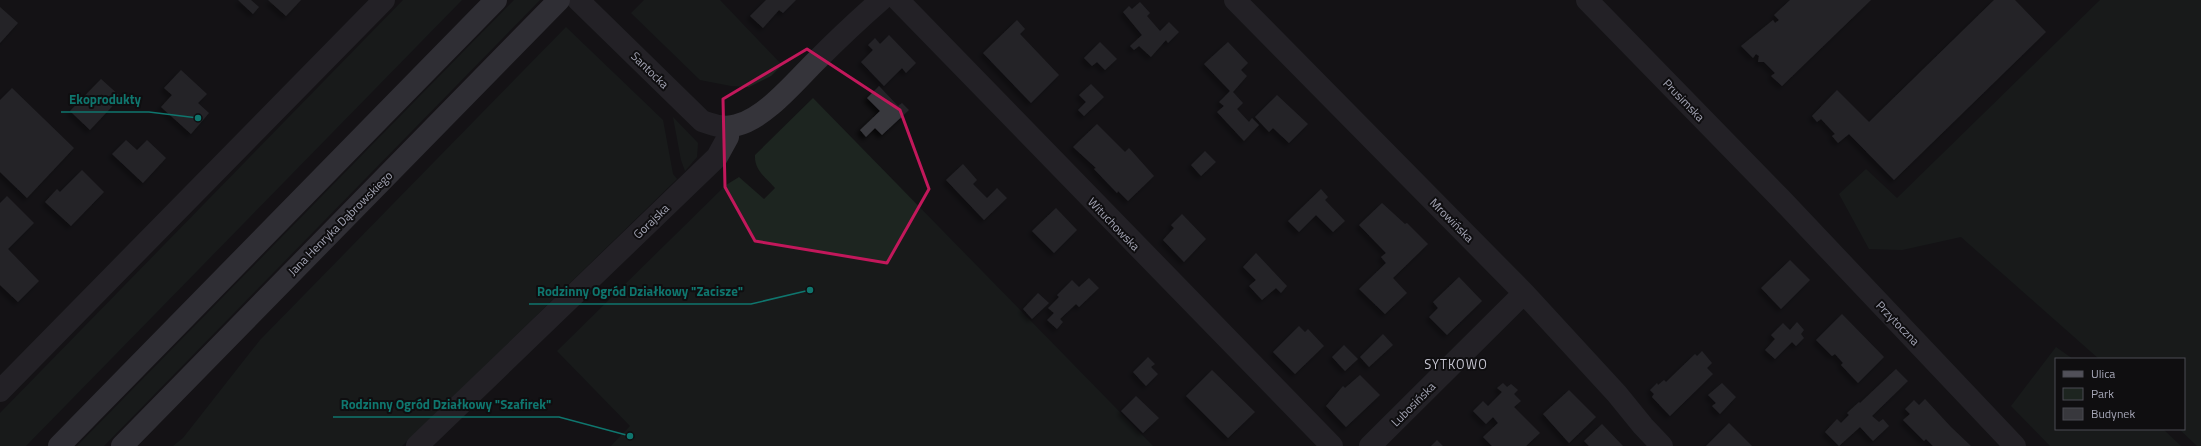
<svg xmlns="http://www.w3.org/2000/svg" width="2201" height="446" font-family="'Titillium Web',sans-serif">
<style>
.green{fill:#1d2520}
.building{fill:#38383d;filter:url(#shadow)}
.lines{fill:none;stroke-linecap:round;stroke-linejoin:round}
.minor{stroke:#35343a;stroke-width:22}
.primary{stroke:#515059;stroke-width:22}
.marked{fill:none;stroke:#c2185b;stroke-width:3;stroke-linejoin:round}
.labels{text-anchor:middle;dominant-baseline:central;stroke-width:4;stroke-linejoin:round;paint-order:stroke}
.street-label{font-size:12px;fill:#a4a5b5;stroke:#0f0e10}
.neighbourhood-label{font-size:13px;letter-spacing:1px;fill:#c6c5d1;stroke:#0f0e10}
.leader{fill:none;stroke:#0f766e;stroke-width:1.5}
.callout-dot{fill:#0f766e;stroke:#0f0e10;stroke-width:1.5}
.callout-label{font-size:13px;text-anchor:middle;font-weight:bold;fill:#0f766e;stroke:#0f0e10;stroke-width:4;stroke-linejoin:round;paint-order:stroke}
</style>
<defs>
<filter id="shadow"><feDropShadow dx="-3.5" dy="3.5" stdDeviation="2" flood-color="#0009"/></filter>
</defs>
<rect width="100%" height="100%" fill="#141315"/>
<path class="green" d="M 403,0 L 462,0 L 26,446 L 0,446 L 0,413 Z
M 514,0 L 540,0 L 104,446 L 77,446 Z
M 644,0 L 720,0 L 782,65 L 771,76 L 749,87 L 731,86 L 700,80 L 631,13 Z
M 2100,0 L 2201,0 L 2201,446 L 2197,446 L 2179,429 L 2184,429 L 2184,359 L 2099,359 L 1961,237 L 1902,250 L 1869,249 L 1839,194 L 1866,169 L 1897,198 Z
M 566,27 L 663,120 L 673,174 L 677,179 L 402,446 L 173,446 L 183,438 L 260,340 Z
M 813,98 L 1153,446 L 611,446 L 630,426 L 557,351 L 726,185 L 739,177 L 764,199 L 775,188 C 766,178 754,170 755,155 Z
M 673,117 L 698,143 L 697,157 L 685,171 L 681,160 Z
M 2056,347 L 2073,359 L 2056,359 L 2056,429 L 2163,429 L 2181,446 L 2050,446 L 2011,406 Z"/>
<path class="building" d="M 238,0 L 251,0 L 259,7 L 253,14 Z
M 268,0 L 301,0 L 286,16 Z
M 766,0 L 796,0 L 783,13 L 779,10 L 763,28 L 750,16 Z
M 1790,0 L 1871,0 L 1782,86 L 1771,76 L 1775,73 L 1764,62 L 1758,62 L 1759,56 L 1756,54 L 1753,58 L 1741,46 L 1773,20 L 1775,23 L 1779,20 L 1774,15 Z
M 1994,0 L 2015,0 L 2046,32 L 1894,180 L 1849,134 L 1838,143 L 1832,136 L 1835,134 L 1821,119 L 1817,122 L 1812,116 L 1837,90 L 1869,122 Z
M 1140,2 L 1150,13 L 1147,16 L 1160,31 L 1169,22 L 1179,32 L 1168,43 L 1166,40 L 1151,57 L 1139,46 L 1134,50 L 1130,46 L 1142,35 L 1123,12 L 1129,6 L 1132,9 Z
M 0,7 L 18,23 L 0,43 Z
M 1017,20 L 1025,29 L 1020,34 L 1059,75 L 1031,103 L 983,53 Z
M 889,35 L 916,63 L 906,73 L 902,68 L 884,86 L 861,62 L 873,50 L 868,45 L 875,38 L 880,44 Z
M 1100,42 L 1117,59 L 1105,70 L 1097,62 L 1092,66 L 1084,58 Z
M 1228,42 L 1248,63 L 1241,70 L 1247,76 L 1233,92 L 1243,103 L 1237,109 L 1249,122 L 1252,118 L 1259,125 L 1244,141 L 1217,112 L 1224,106 L 1219,102 L 1230,91 L 1204,64 Z
M 181,70 L 207,94 L 198,103 L 209,113 L 191,134 L 161,107 L 172,95 L 164,88 Z
M 101,79 L 121,97 L 90,130 L 70,111 Z
M 1091,84 L 1104,97 L 1084,116 L 1078,110 L 1086,102 L 1079,95 Z
M 879,86 L 898,106 L 902,103 L 909,110 L 882,135 L 875,128 L 866,137 L 860,130 L 880,111 L 867,98 Z
M 12,88 L 74,148 L 27,198 L 0,172 L 0,100 Z
M 1277,95 L 1308,124 L 1289,143 L 1273,128 L 1269,132 L 1255,117 Z
M 1097,124 L 1125,152 L 1129,148 L 1154,176 L 1128,201 L 1118,191 L 1117,193 L 1094,169 L 1096,168 L 1073,147 Z
M 126,140 L 137,150 L 147,140 L 166,158 L 143,183 L 112,154 Z
M 1205,151 L 1216,162 L 1201,176 L 1191,165 Z
M 963,164 L 977,180 L 973,184 L 987,198 L 997,188 L 1007,198 L 984,220 L 946,180 Z
M 82,170 L 104,192 L 71,226 L 45,202 L 57,189 L 60,192 Z
M 1321,189 L 1328,197 L 1325,200 L 1345,221 L 1333,232 L 1316,215 L 1299,232 L 1288,221 Z
M 7,196 L 34,223 L 8,249 L 39,281 L 18,302 L 0,285 L 0,203 Z
M 1382,203 L 1405,224 L 1407,223 L 1428,244 L 1393,278 L 1407,293 L 1385,314 L 1359,289 L 1386,263 L 1381,257 L 1386,253 L 1359,225 Z
M 1056,208 L 1077,230 L 1054,253 L 1032,231 Z
M 1182,214 L 1206,239 L 1184,262 L 1163,240 L 1174,228 L 1171,225 Z
M 1256,253 L 1287,286 L 1281,293 L 1276,288 L 1262,300 L 1249,286 L 1256,280 L 1243,267 Z
M 1790,260 L 1810,280 L 1781,309 L 1761,288 Z
M 1459,277 L 1482,301 L 1447,335 L 1429,317 L 1438,308 L 1433,302 Z
M 1089,278 L 1099,288 L 1079,307 L 1076,304 L 1060,319 L 1063,322 L 1057,329 L 1047,320 L 1054,313 L 1048,308 L 1059,297 L 1057,295 L 1072,280 L 1079,287 Z
M 1038,293 L 1049,303 L 1032,319 L 1023,309 Z
M 1842,314 L 1884,357 L 1858,383 L 1841,365 L 1843,363 L 1835,354 L 1832,356 L 1816,340 Z
M 1797,322 L 1804,330 L 1801,334 L 1804,338 L 1796,346 L 1792,342 L 1775,359 L 1765,350 L 1775,339 L 1771,335 L 1783,323 L 1790,330 Z
M 1299,326 L 1305,332 L 1308,329 L 1324,346 L 1295,374 L 1273,352 Z
M 1383,334 L 1393,345 L 1369,367 L 1360,357 Z
M 1344,345 L 1358,359 L 1345,371 L 1332,357 Z
M 1702,351 L 1712,363 L 1707,368 L 1713,374 L 1670,416 L 1652,397 L 1654,394 L 1650,390 L 1657,383 L 1658,385 L 1664,380 L 1666,382 L 1695,354 L 1697,356 Z
M 1148,357 L 1155,364 L 1151,367 L 1158,374 L 1146,386 L 1133,372 Z
M 1896,369 L 1908,381 L 1872,416 L 1879,422 L 1883,419 L 1889,426 L 1873,441 L 1860,427 L 1839,446 L 1825,432 L 1837,419 L 1841,423 L 1849,415 L 1847,413 L 1859,402 L 1860,403 Z
M 1212,370 L 1255,412 L 1228,438 L 1186,396 Z
M 1360,375 L 1380,395 L 1346,427 L 1326,406 L 1343,386 L 1345,388 Z
M 1503,383 L 1507,387 L 1511,384 L 1518,390 L 1514,394 L 1521,401 L 1514,407 L 1540,433 L 1526,446 L 1492,446 L 1483,437 L 1498,423 L 1493,417 L 1486,424 L 1473,411 L 1483,401 L 1488,406 L 1502,392 L 1497,388 Z
M 1722,383 L 1736,397 L 1720,414 L 1712,406 L 1716,403 L 1708,395 Z
M 1569,390 L 1596,417 L 1569,443 L 1543,414 Z
M 1136,396 L 1159,418 L 1143,433 L 1121,411 Z
M 1925,399 L 1951,427 L 1971,446 L 1933,446 L 1926,439 L 1924,441 L 1903,420 L 1910,414 L 1905,409 L 1914,400 L 1919,405 Z
M 1729,423 L 1752,446 L 1706,446 Z
M 1602,424 L 1623,446 L 1589,446 L 1584,441 Z
M 1437,440 L 1443,446 L 1431,446 Z"/>
<g class="lines">
<path class="minor" d="M 578,0 L 702,121 C 714,125 724,129 737,125 C 765,118 794,83 815,62 C 836,41 858,20 881,0
M 898,0 L 1332,446
M 1235,0 L 1524,293 L 1617,394 L 1643,426 L 1662,446
M 1587,0 L 1781,199 L 2015,446
M 0,391 L 384,0
M 417,446 L 717,157 L 728,137 L 729,127
M 1370,446 L 1524,293"/>
<path class="primary" d="M 59,446 L 496,0
M 122,446 L 559,0"/>
</g>
<path d="M0 0H2201V446H0ZM 807,49 L 900,110 L 929,189 L 887,263 L 755,241 L 725,187 L 723,99 Z" fill="#141315" fill-opacity=".55" fill-rule="evenodd"/>
<path class="marked" d="M 807,49 L 900,110 L 929,189 L 887,263 L 755,241 L 725,187 L 723,99 Z"/>
<g class="labels">
<g class="street-label">
<text transform="translate(650 70) rotate(44)">Santocka</text>
<text transform="translate(1684 100) rotate(46)">Prusimska</text>
<text transform="translate(1452 220) rotate(45)">Mrowińska</text>
<text transform="translate(651 221) rotate(-44)">Gorajska</text>
<text transform="translate(340 223) rotate(-45)">Jana Henryka Dąbrowskiego</text>
<text transform="translate(1114 224) rotate(46)">Wituchowska</text>
<text transform="translate(1898 323) rotate(46)">Przytoczna</text>
<text transform="translate(1413 404) rotate(-45)">Lubosińska</text>
</g>
<g class="neighbourhood-label">
<text x="1456" y="364">SYTKOWO</text>
</g>
</g>
<path class="leader" d="M198 118L149 112H61M810 290L751 304H529M630 436L559 417H333"/>
<g class="callout-dot">
<circle cx="198" cy="118" r="4"/>
<circle cx="810" cy="290" r="4"/>
<circle cx="630" cy="436" r="4"/>
</g>
<g class="callout-label">
<text x="105" y="104">Ekoprodukty</text>
<text x="640" y="296">Rodzinny Ogród Działkowy "Zacisze"</text>
<text x="446" y="409">Rodzinny Ogród Działkowy "Szafirek"</text>
</g>
<rect x="2055" y="358" width="130" height="72" fill="#0f0e10" stroke="#4b4a52"/>
<rect x="2063" y="371" width="20" height="6" fill="#515059" stroke="#4b4a52"/>
<text x="2091" y="378" font-size="12" fill="#a4a5b5">Ulica</text>
<rect x="2063" y="388" width="20" height="12" fill="#1d2520" stroke="#4b4a52"/>
<text x="2091" y="398" font-size="12" fill="#a4a5b5">Park</text>
<rect x="2063" y="408" width="20" height="12" fill="#38383d" stroke="#4b4a52"/>
<text x="2091" y="418" font-size="12" fill="#a4a5b5">Budynek</text>
</svg>
